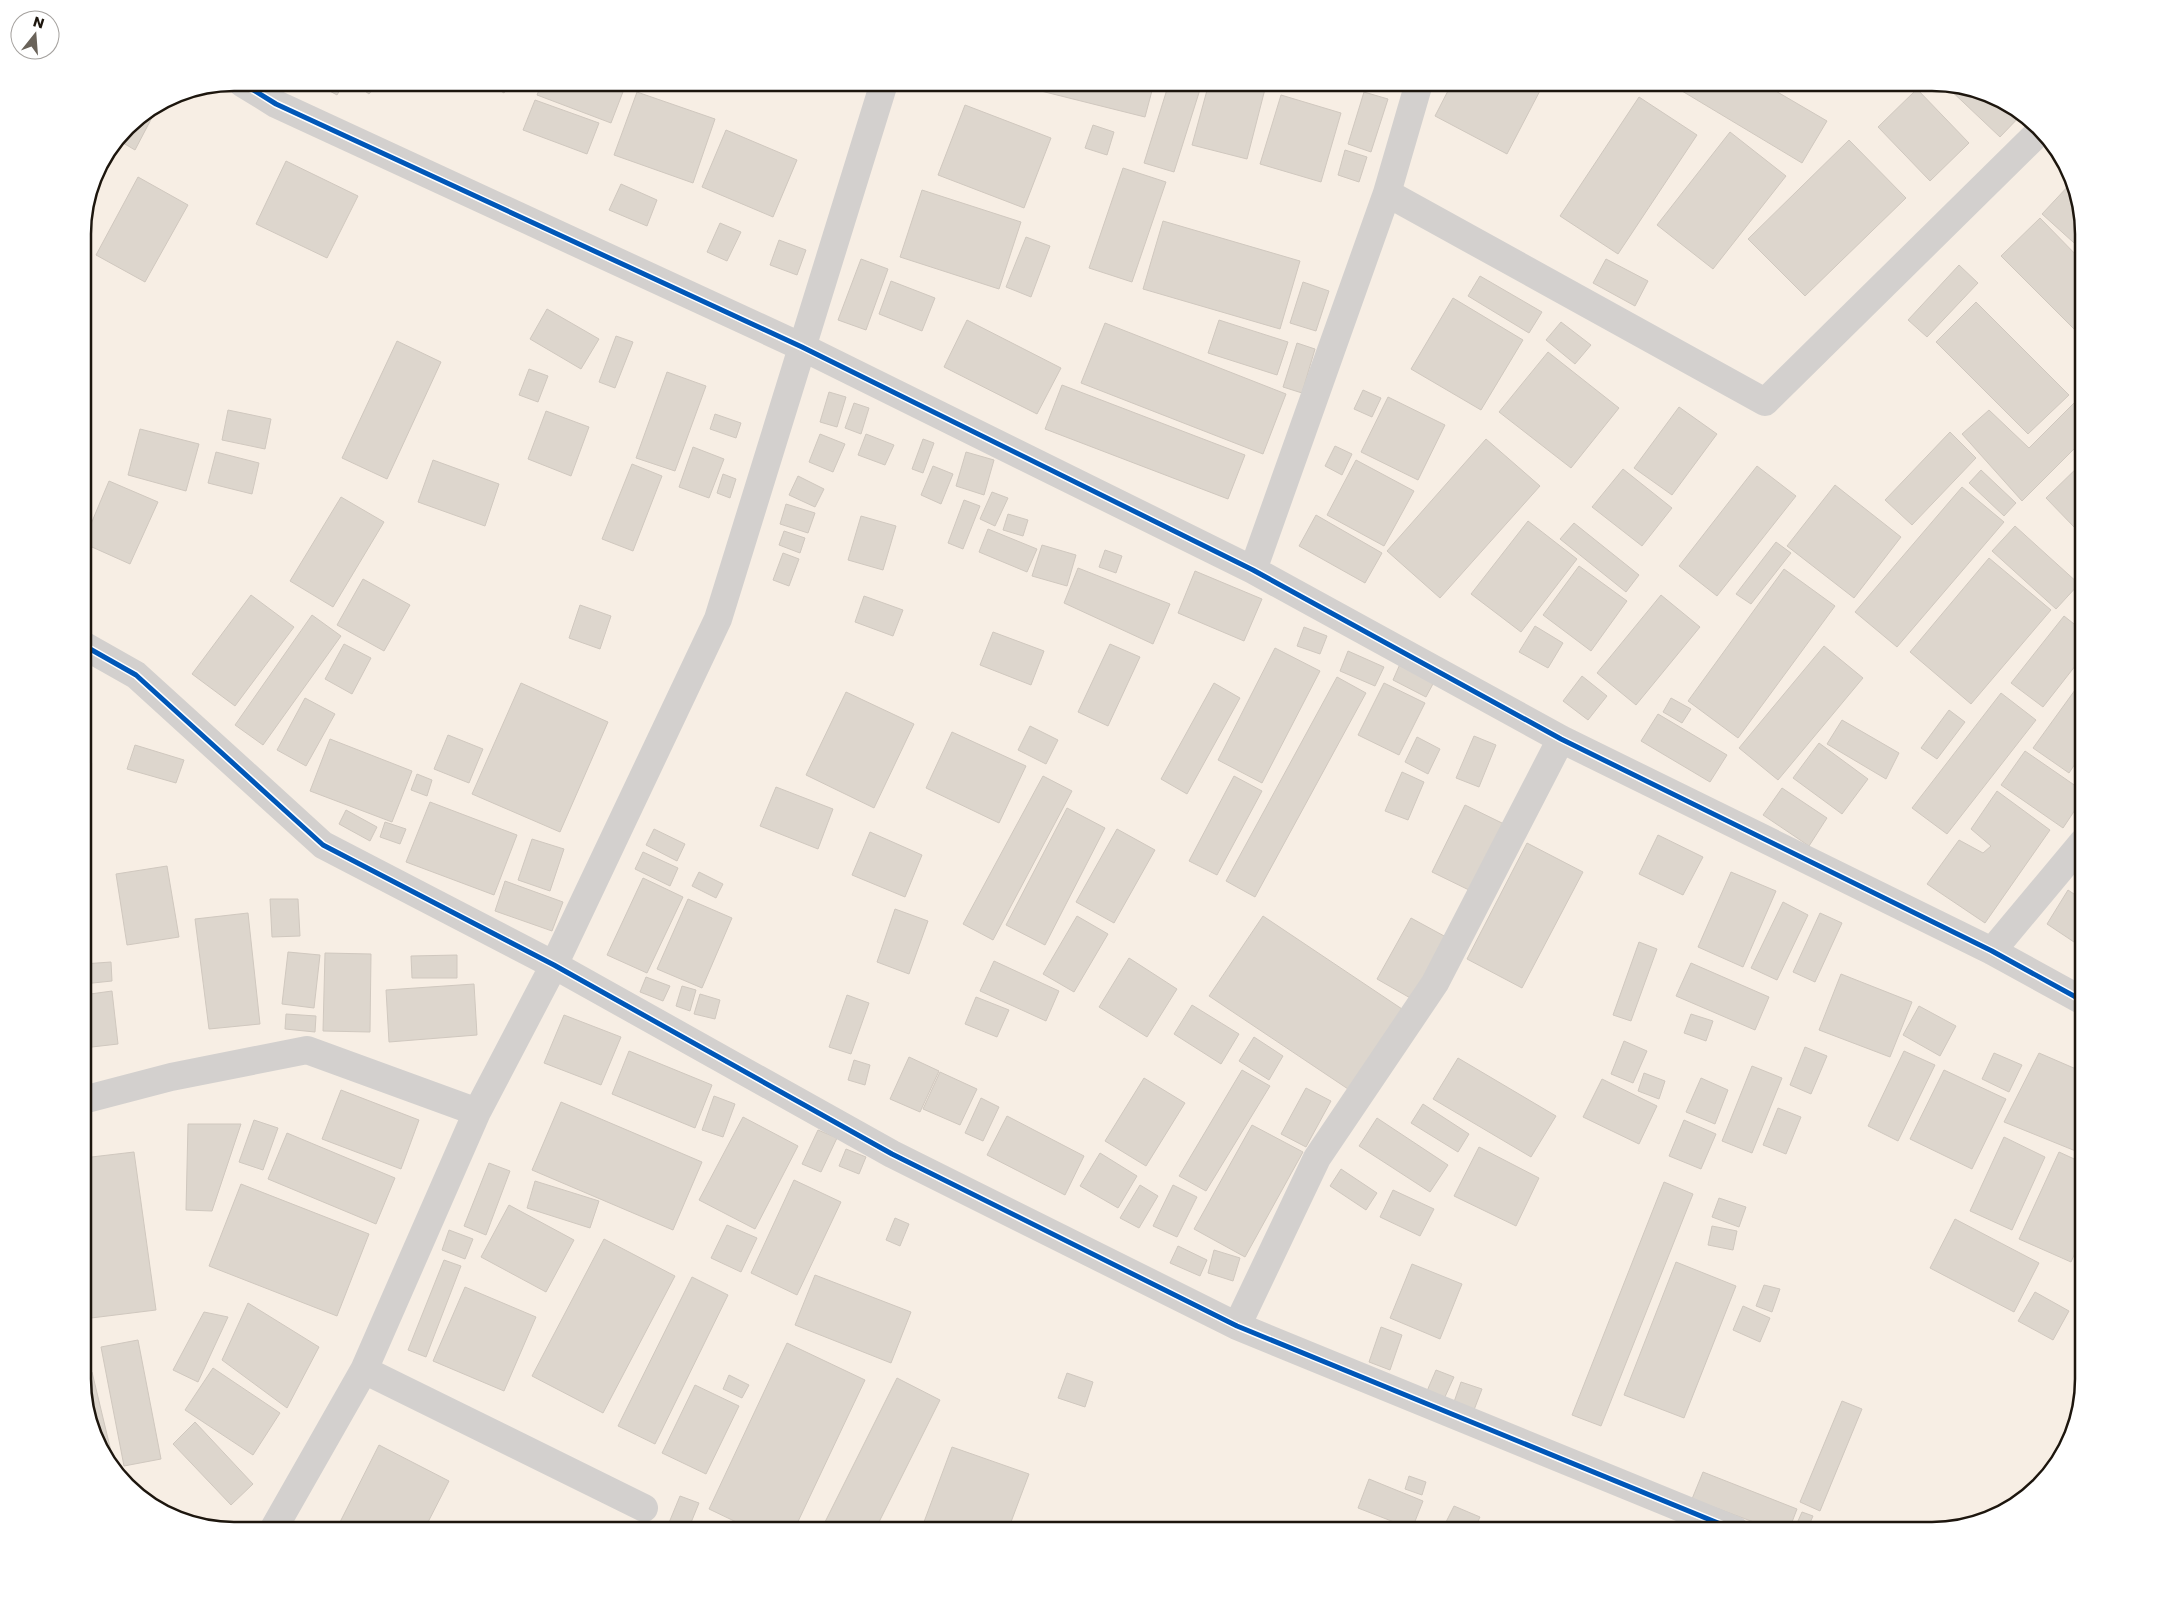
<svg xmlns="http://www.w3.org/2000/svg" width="2166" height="1613" font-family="Poppins,sans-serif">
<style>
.building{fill:#ddd6cd;stroke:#d0c8bf}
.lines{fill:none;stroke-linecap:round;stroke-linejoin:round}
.minor{stroke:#d3d0ce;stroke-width:28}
.cycleway-casing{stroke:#fff;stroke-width:8}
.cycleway{stroke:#0057b8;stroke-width:5}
.rim{fill:none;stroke:#1d160e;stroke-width:2.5}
</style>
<rect width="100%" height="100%" fill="#f7eee4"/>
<path class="building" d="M 315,83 L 344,83 L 337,95 Z
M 354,83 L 378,83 L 369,94 Z
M 487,83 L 510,83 L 504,93 Z
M 542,83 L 621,83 L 626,84 L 611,123 L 537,95 Z
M 1022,83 L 1154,83 L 1145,117 L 1021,86 Z
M 1169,83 L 1202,83 L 1174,172 L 1144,163 Z
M 1209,83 L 1239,83 L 1265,89 L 1247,159 L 1192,145 Z
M 1452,83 L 1544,83 L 1507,154 L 1435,116 Z
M 1687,83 L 1762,83 L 1827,121 L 1802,163 L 1682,91 Z
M 1945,85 L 1980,90 L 2023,113 L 2000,137 Z
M 1917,89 L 1969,143 L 1930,181 L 1878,127 Z
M 637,92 L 715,119 L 693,183 L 614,155 Z
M 1364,92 L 1388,99 L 1371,152 L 1348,144 Z
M 1281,95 L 1341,113 L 1321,182 L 1260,164 Z
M 1639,97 L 1697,135 L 1618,254 L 1560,216 Z
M 535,100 L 599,123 L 587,154 L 523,130 Z
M 965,105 L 1051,138 L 1024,208 L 938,175 Z
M 158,106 L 135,150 L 118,140 L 127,127 Z
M 1093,125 L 1114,132 L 1107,155 L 1085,148 Z
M 726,130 L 797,160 L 773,217 L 702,187 Z
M 1730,132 L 1786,176 L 1713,269 L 1657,225 Z
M 1849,140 L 1906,198 L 1805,296 L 1748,239 Z
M 1345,150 L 1367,157 L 1359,182 L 1338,175 Z
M 286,161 L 358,196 L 327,258 L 256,224 Z
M 1123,168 L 1166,182 L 1132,282 L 1089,268 Z
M 138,177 L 188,205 L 145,282 L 96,255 Z
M 2071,183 L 2083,234 L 2083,251 L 2042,214 Z
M 621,184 L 657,200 L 647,226 L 609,210 Z
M 922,190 L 1021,222 L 999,289 L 900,257 Z
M 2040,218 L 2083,262 L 2083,321 L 2075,330 L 2001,256 Z
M 1163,221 L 1300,261 L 1280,329 L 1143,289 Z
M 720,223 L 741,232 L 727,261 L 707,252 Z
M 1026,237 L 1050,246 L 1031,297 L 1006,287 Z
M 779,240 L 806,250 L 797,275 L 770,265 Z
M 861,259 L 888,269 L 866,330 L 838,320 Z
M 1606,259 L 1648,281 L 1635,306 L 1593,283 Z
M 1959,265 L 1978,283 L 1927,337 L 1908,320 Z
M 1480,276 L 1542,312 L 1529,333 L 1468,296 Z
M 891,281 L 935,298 L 922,331 L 879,314 Z
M 1303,282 L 1329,291 L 1316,331 L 1290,323 Z
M 1453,298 L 1523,340 L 1481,410 L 1411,369 Z
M 1976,302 L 2069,395 L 2028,434 L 1936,342 Z
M 547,309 L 599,339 L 581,369 L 530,339 Z
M 967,320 L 1061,368 L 1037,414 L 944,367 Z
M 1219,320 L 1288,342 L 1277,375 L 1208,353 Z
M 1561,322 L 1591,345 L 1575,364 L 1546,340 Z
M 1105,323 L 1286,394 L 1263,454 L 1081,383 Z
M 616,336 L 633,342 L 615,388 L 599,382 Z
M 397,341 L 441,362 L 387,479 L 342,458 Z
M 1297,343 L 1315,349 L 1302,393 L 1283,387 Z
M 1548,352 L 1619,408 L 1571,468 L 1499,412 Z
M 529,369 L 548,376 L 538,402 L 519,395 Z
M 667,372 L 706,386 L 675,471 L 636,458 Z
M 1062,385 L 1245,455 L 1228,499 L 1045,429 Z
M 1363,390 L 1381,398 L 1372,417 L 1354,409 Z
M 829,392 L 846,397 L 837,427 L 820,422 Z
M 2081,396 L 2083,399 L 2083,440 L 2022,501 L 1962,434 L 1989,410 L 2029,448 Z
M 1388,397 L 1445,425 L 1418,480 L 1361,452 Z
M 854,403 L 869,408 L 861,434 L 845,428 Z
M 1679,407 L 1717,434 L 1672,495 L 1634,468 Z
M 228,410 L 271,419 L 265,449 L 222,440 Z
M 546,411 L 589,427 L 571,476 L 528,459 Z
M 715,414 L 741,423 L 736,438 L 710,429 Z
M 140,429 L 199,444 L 186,491 L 128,475 Z
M 1950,432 L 1976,458 L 1912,525 L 1885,500 Z
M 820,434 L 845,444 L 833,472 L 809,462 Z
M 866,434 L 894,445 L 885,465 L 858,455 Z
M 923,439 L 934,443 L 923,473 L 912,469 Z
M 1486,439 L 1540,486 L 1440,598 L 1387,551 Z
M 1335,446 L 1352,454 L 1342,475 L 1325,466 Z
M 693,447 L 724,459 L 709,498 L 679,487 Z
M 216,452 L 259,463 L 252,494 L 208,483 Z
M 966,452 L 994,460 L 984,495 L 956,486 Z
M 433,460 L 499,484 L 485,526 L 418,502 Z
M 1356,460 L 1414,491 L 1384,546 L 1327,515 Z
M 2083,462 L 2083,522 L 2076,529 L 2046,498 Z
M 632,464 L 662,476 L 633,551 L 602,539 Z
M 933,466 L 953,474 L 941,504 L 921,495 Z
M 1757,466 L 1796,496 L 1717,596 L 1679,566 Z
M 1623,469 L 1672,508 L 1642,546 L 1592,507 Z
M 1981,470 L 2016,503 L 2004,516 L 1969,483 Z
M 723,474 L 736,479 L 730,498 L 717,493 Z
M 798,476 L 824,489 L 815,507 L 789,495 Z
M 109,481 L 158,502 L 130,564 L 83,543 Z
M 1835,485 L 1901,537 L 1854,598 L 1787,546 Z
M 1962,487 L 2004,522 L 1897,647 L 1855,612 Z
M 992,492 L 1008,498 L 995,526 L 980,519 Z
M 341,497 L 384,522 L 333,607 L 290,581 Z
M 964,500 L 980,506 L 963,549 L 948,543 Z
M 786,504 L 815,513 L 808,533 L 780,524 Z
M 1008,514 L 1028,520 L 1023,536 L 1003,530 Z
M 1316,515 L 1382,553 L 1365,583 L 1299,546 Z
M 861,516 L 896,526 L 883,570 L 848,560 Z
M 1528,521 L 1577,559 L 1521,632 L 1471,594 Z
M 1574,523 L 1639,575 L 1626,592 L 1560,539 Z
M 2015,526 L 2079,584 L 2056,609 L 1992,551 Z
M 988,529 L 1037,549 L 1027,572 L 979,552 Z
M 784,531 L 805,538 L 800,553 L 779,545 Z
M 1776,542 L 1791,553 L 1751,604 L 1736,594 Z
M 1042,545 L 1076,555 L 1067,586 L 1032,576 Z
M 1105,550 L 1122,556 L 1116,573 L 1099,567 Z
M 783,553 L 799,559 L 789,586 L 773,580 Z
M 1989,558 L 2051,610 L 1971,704 L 1910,652 Z
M 1579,566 L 1627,601 L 1591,651 L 1543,615 Z
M 1078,568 L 1170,604 L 1153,644 L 1064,603 Z
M 1784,569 L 1835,606 L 1738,738 L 1688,701 Z
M 1195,571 L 1262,599 L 1244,641 L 1178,613 Z
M 363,579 L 410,605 L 384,651 L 337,625 Z
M 251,595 L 294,627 L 235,706 L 192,674 Z
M 1661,595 L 1700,627 L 1636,705 L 1597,673 Z
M 864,596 L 903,610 L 893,636 L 855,622 Z
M 580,605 L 611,616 L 600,649 L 569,638 Z
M 312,615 L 341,636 L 263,745 L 235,725 Z
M 2064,616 L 2083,631 L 2083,656 L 2043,707 L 2011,683 Z
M 1535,626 L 1563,643 L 1548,668 L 1519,652 Z
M 1304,627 L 1327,636 L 1320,654 L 1297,646 Z
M 993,632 L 1044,651 L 1031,685 L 980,665 Z
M 344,644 L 371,658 L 352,694 L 325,679 Z
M 1110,644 L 1140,657 L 1108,726 L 1078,712 Z
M 1824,646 L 1863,678 L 1778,780 L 1739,748 Z
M 1275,648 L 1320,671 L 1262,783 L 1218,760 Z
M 1348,651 L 1384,667 L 1375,686 L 1340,671 Z
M 1400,664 L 1434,682 L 1426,697 L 1393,680 Z
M 1582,676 L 1607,696 L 1588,720 L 1563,701 Z
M 1337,677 L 1366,693 L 1255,897 L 1226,881 Z
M 2083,679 L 2083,752 L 2069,773 L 2033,748 Z
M 521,683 L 608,722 L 560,832 L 472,794 Z
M 1214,683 L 1240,698 L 1187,794 L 1161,779 Z
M 1384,683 L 1425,703 L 1399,755 L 1358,735 Z
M 846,692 L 914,724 L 874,808 L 806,775 Z
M 2001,693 L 2036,720 L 1947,834 L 1912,808 Z
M 305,698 L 335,714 L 306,766 L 277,750 Z
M 1671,698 L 1691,709 L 1682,723 L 1663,712 Z
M 1949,710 L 1965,722 L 1937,759 L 1921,748 Z
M 1658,714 L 1727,755 L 1710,782 L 1641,741 Z
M 1842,720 L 1899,753 L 1886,779 L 1827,744 Z
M 1030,726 L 1058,740 L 1046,764 L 1018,750 Z
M 952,732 L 1026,766 L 999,823 L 926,788 Z
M 448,735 L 483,749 L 469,783 L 434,769 Z
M 1474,736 L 1496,745 L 1479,787 L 1456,778 Z
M 1417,737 L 1440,749 L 1428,774 L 1405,762 Z
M 330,739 L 412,771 L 392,822 L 310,791 Z
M 1819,743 L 1868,779 L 1842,814 L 1793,778 Z
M 135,745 L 184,760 L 176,783 L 127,769 Z
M 2025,751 L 2083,791 L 2083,798 L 2063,828 L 2001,785 Z
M 1402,772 L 1424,782 L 1408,820 L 1385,811 Z
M 417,774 L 432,780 L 427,796 L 411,790 Z
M 1043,776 L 1072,791 L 993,940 L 963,924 Z
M 1234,776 L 1262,791 L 1217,875 L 1189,861 Z
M 776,787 L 833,809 L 818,849 L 760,826 Z
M 1782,788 L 1827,818 L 1809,846 L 1763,815 Z
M 1997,791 L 2050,830 L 1985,923 L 1927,884 L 1959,840 L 1983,853 L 1991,846 L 1971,829 Z
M 430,802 L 517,835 L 494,895 L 406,862 Z
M 1465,805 L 1504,824 L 1471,891 L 1432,872 Z
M 1067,808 L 1105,828 L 1045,945 L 1006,925 Z
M 346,810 L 377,827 L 370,841 L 339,824 Z
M 385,822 L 406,829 L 400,844 L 380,837 Z
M 654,829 L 685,844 L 677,861 L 646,845 Z
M 1117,829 L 1155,850 L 1114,923 L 1076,902 Z
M 870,832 L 922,855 L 905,897 L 852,875 Z
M 1658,835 L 1703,857 L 1683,895 L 1639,874 Z
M 532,839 L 564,849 L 550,891 L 518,880 Z
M 1527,843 L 1583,872 L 1522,988 L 1467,959 Z
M 83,851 L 89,882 L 83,883 Z
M 643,852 L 678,868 L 670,886 L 635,869 Z
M 167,866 L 179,937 L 127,945 L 116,874 Z
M 699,872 L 723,884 L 716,898 L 692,886 Z
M 1731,872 L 1776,891 L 1743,967 L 1698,947 Z
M 643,878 L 683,897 L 647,973 L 607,955 Z
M 505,881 L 563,902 L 552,931 L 495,911 Z
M 2068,890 L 2083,900 L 2083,948 L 2047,924 Z
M 270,899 L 298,899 L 300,936 L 272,937 Z
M 688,899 L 732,918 L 702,988 L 657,969 Z
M 1783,902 L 1808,915 L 1777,980 L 1751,968 Z
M 895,909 L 928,921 L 909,974 L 877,962 Z
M 248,913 L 260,1024 L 209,1029 L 195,919 Z
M 1820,913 L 1842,923 L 1815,982 L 1793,972 Z
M 1077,916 L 1108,934 L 1074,992 L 1043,974 Z
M 1263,916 L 1405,1011 L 1351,1091 L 1209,996 Z
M 1411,918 L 1446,937 L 1412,999 L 1377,979 Z
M 1639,942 L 1657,949 L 1631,1021 L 1613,1015 Z
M 288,952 L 320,955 L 314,1008 L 282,1004 Z
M 325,953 L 371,954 L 370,1032 L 323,1031 Z
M 457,955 L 457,978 L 412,978 L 411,956 Z
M 1129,958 L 1177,989 L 1147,1037 L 1099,1007 Z
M 994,961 L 1059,991 L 1046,1021 L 980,991 Z
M 111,962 L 112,981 L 83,984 L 83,964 Z
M 1691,963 L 1769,997 L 1755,1030 L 1676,996 Z
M 1841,974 L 1912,1002 L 1890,1057 L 1819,1030 Z
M 646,977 L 670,986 L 663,1001 L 640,992 Z
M 474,984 L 477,1035 L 389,1042 L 386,990 Z
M 682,986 L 696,990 L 690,1011 L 676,1006 Z
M 112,991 L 118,1044 L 83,1048 L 83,995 Z
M 700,994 L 720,1000 L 715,1019 L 694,1014 Z
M 847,995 L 869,1003 L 851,1054 L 829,1047 Z
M 976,997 L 1009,1010 L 997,1037 L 965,1024 Z
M 1192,1005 L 1239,1034 L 1221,1064 L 1174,1034 Z
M 1919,1006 L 1956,1026 L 1940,1056 L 1903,1035 Z
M 286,1014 L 316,1016 L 315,1032 L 285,1029 Z
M 1691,1014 L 1713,1021 L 1706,1041 L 1684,1033 Z
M 564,1015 L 621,1037 L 601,1085 L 544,1063 Z
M 1254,1037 L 1283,1056 L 1269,1080 L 1239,1061 Z
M 1624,1041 L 1647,1051 L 1633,1083 L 1611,1074 Z
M 1805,1047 L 1827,1056 L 1811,1094 L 1790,1085 Z
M 629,1051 L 712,1085 L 695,1128 L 612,1094 Z
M 1904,1051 L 1935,1065 L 1898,1141 L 1868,1126 Z
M 1994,1053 L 2022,1065 L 2009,1092 L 1982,1079 Z
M 2039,1053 L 2083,1072 L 2083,1154 L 2004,1122 Z
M 909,1057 L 939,1071 L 920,1112 L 890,1099 Z
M 1458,1058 L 1556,1116 L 1531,1157 L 1433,1099 Z
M 854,1060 L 870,1065 L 865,1085 L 848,1080 Z
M 1752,1066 L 1782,1078 L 1752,1153 L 1722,1141 Z
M 1242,1070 L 1270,1086 L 1206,1191 L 1179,1176 Z
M 1944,1070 L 2006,1099 L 1972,1169 L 1910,1139 Z
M 940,1072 L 977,1089 L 960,1125 L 923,1109 Z
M 1644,1073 L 1665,1081 L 1659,1099 L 1638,1091 Z
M 1144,1078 L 1185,1103 L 1146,1166 L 1105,1141 Z
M 1701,1078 L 1728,1090 L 1715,1124 L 1686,1112 Z
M 1602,1079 L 1657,1106 L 1639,1144 L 1583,1117 Z
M 1306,1088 L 1331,1101 L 1306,1147 L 1281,1134 Z
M 341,1090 L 419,1120 L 401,1169 L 322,1139 Z
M 714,1096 L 735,1104 L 723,1137 L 702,1130 Z
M 981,1098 L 999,1107 L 983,1141 L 965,1133 Z
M 561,1102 L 702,1162 L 673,1230 L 532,1170 Z
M 1423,1104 L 1469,1134 L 1458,1152 L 1411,1123 Z
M 1778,1108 L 1801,1117 L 1786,1154 L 1763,1145 Z
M 1007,1116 L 1084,1156 L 1065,1195 L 987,1155 Z
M 743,1117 L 798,1146 L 755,1229 L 699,1200 Z
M 1377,1118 L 1448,1165 L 1430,1192 L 1359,1146 Z
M 254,1120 L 278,1128 L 263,1170 L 239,1162 Z
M 1684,1120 L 1716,1134 L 1701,1169 L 1669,1156 Z
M 188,1124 L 241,1124 L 212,1211 L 186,1210 Z
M 1252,1125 L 1303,1152 L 1245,1257 L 1194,1229 Z
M 818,1130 L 837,1138 L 821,1172 L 802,1164 Z
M 287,1133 L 395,1178 L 376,1224 L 268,1179 Z
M 2004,1137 L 2045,1157 L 2012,1230 L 1970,1211 Z
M 1479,1147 L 1539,1178 L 1516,1226 L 1454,1196 Z
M 846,1149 L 866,1157 L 859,1174 L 839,1166 Z
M 134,1152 L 156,1310 L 83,1319 L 83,1158 Z
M 2059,1152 L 2083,1163 L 2083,1235 L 2071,1262 L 2019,1239 Z
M 1100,1153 L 1137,1176 L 1118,1208 L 1080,1186 Z
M 489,1163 L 510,1171 L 486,1235 L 464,1226 Z
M 1341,1169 L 1377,1193 L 1366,1210 L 1330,1186 Z
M 794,1180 L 841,1202 L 797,1295 L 751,1273 Z
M 535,1181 L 599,1201 L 590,1228 L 527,1208 Z
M 1664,1182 L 1693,1194 L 1601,1426 L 1572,1415 Z
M 241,1184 L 369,1234 L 337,1316 L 209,1266 Z
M 1140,1185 L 1158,1196 L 1139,1228 L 1120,1218 Z
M 1173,1185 L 1197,1197 L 1177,1237 L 1153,1226 Z
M 1393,1190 L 1434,1209 L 1420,1236 L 1380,1217 Z
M 1719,1198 L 1746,1207 L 1739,1227 L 1712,1217 Z
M 509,1205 L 574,1240 L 546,1292 L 481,1257 Z
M 895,1218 L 909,1224 L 900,1246 L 886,1240 Z
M 1955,1219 L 2039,1263 L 2014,1312 L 1930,1268 Z
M 727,1225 L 757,1238 L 741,1272 L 711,1258 Z
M 1712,1226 L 1737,1231 L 1733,1250 L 1708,1245 Z
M 449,1230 L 473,1239 L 465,1259 L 442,1250 Z
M 604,1239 L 675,1276 L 603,1413 L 532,1376 Z
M 1178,1246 L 1207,1260 L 1200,1276 L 1170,1263 Z
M 1214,1250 L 1240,1258 L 1233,1281 L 1208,1273 Z
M 444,1260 L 461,1266 L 426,1357 L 408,1350 Z
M 1676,1262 L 1736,1286 L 1684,1418 L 1624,1395 Z
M 1412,1264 L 1462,1284 L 1440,1339 L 1390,1318 Z
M 815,1275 L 911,1312 L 891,1363 L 795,1325 Z
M 692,1277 L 728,1295 L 655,1444 L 618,1426 Z
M 1764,1285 L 1780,1289 L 1772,1312 L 1756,1306 Z
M 465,1287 L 536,1317 L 504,1391 L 433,1361 Z
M 2035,1292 L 2069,1311 L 2053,1340 L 2018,1321 Z
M 248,1303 L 319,1347 L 287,1408 L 222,1360 Z
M 1743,1306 L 1770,1318 L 1760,1342 L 1733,1330 Z
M 204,1312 L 228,1317 L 198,1382 L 173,1370 Z
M 1381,1327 L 1402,1335 L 1390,1370 L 1369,1362 Z
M 138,1340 L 161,1459 L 124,1466 L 101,1347 Z
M 787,1343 L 865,1380 L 794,1530 L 753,1530 L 709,1509 Z
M 213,1368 L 280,1413 L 253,1455 L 185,1410 Z
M 1436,1370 L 1454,1377 L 1444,1399 L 1427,1391 Z
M 92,1372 L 115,1468 L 103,1454 L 83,1388 L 83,1374 Z
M 1067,1373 L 1093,1382 L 1085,1407 L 1058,1398 Z
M 729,1375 L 749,1385 L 742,1398 L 723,1389 Z
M 897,1378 L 940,1400 L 875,1530 L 832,1530 L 823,1526 Z
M 1461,1382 L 1482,1389 L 1474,1410 L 1454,1402 Z
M 695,1385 L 739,1406 L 706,1474 L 662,1453 Z
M 1842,1401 L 1862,1409 L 1820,1511 L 1800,1502 Z
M 195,1422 L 253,1484 L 231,1505 L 173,1444 Z
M 379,1445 L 449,1481 L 424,1530 L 336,1530 Z
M 952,1447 L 1029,1474 L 1008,1530 L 921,1530 Z
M 1703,1472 L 1797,1509 L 1789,1530 L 1775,1530 L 1692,1499 Z
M 1409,1476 L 1426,1482 L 1422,1495 L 1405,1489 Z
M 1369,1479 L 1423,1501 L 1412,1529 L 1358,1508 Z
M 680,1496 L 699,1503 L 688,1530 L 666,1530 Z
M 1454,1506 L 1480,1517 L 1474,1530 L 1442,1530 Z
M 1802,1512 L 1813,1516 L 1807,1530 L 1794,1530 Z"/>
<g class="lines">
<path class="minor" d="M 242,83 L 276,104 L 802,347 L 1253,570 L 1561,739 L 1992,951 L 2083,1001
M 1387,193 L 1765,402 L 2039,132
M 1253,570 L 1387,193 L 1419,83
M 83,645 L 136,675 L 323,845 L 554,965 L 892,1154 L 1237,1326 L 1735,1530
M 1992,951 L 2083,842
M 83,1100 L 171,1077 L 307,1050 L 477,1112
M 1237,1326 L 1317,1158 L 1435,983 L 1561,739
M 364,1370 L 644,1508
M 273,1530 L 364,1370 L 477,1112 L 554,965 L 718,619 L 884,83"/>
<g class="cycleway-casing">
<path id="cycleway" d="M 242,83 L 276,104 L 802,347 L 1253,570 L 1561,739 L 1992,951 L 2083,1001
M 83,645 L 136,675 L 323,845 L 554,965 L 892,1154 L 1237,1326 L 1735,1530"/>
</g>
<use href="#cycleway" class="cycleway"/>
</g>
<path d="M0 0H2166V1613H0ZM234 91H1932A143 143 0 0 1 2075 234V1379A143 143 0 0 1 1932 1522H234A143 143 0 0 1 91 1379V234A143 143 0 0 1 234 91Z" fill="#fff" fill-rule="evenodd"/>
<path class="rim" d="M234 91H1932A143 143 0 0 1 2075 234V1379A143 143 0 0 1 1932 1522H234A143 143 0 0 1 91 1379V234A143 143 0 0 1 234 91Z"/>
<g transform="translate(35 35) rotate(17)"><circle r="24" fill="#ffffff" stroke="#a5a29f"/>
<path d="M0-4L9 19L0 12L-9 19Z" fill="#696259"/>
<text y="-8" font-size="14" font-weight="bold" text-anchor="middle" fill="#1d160e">N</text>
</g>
</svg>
